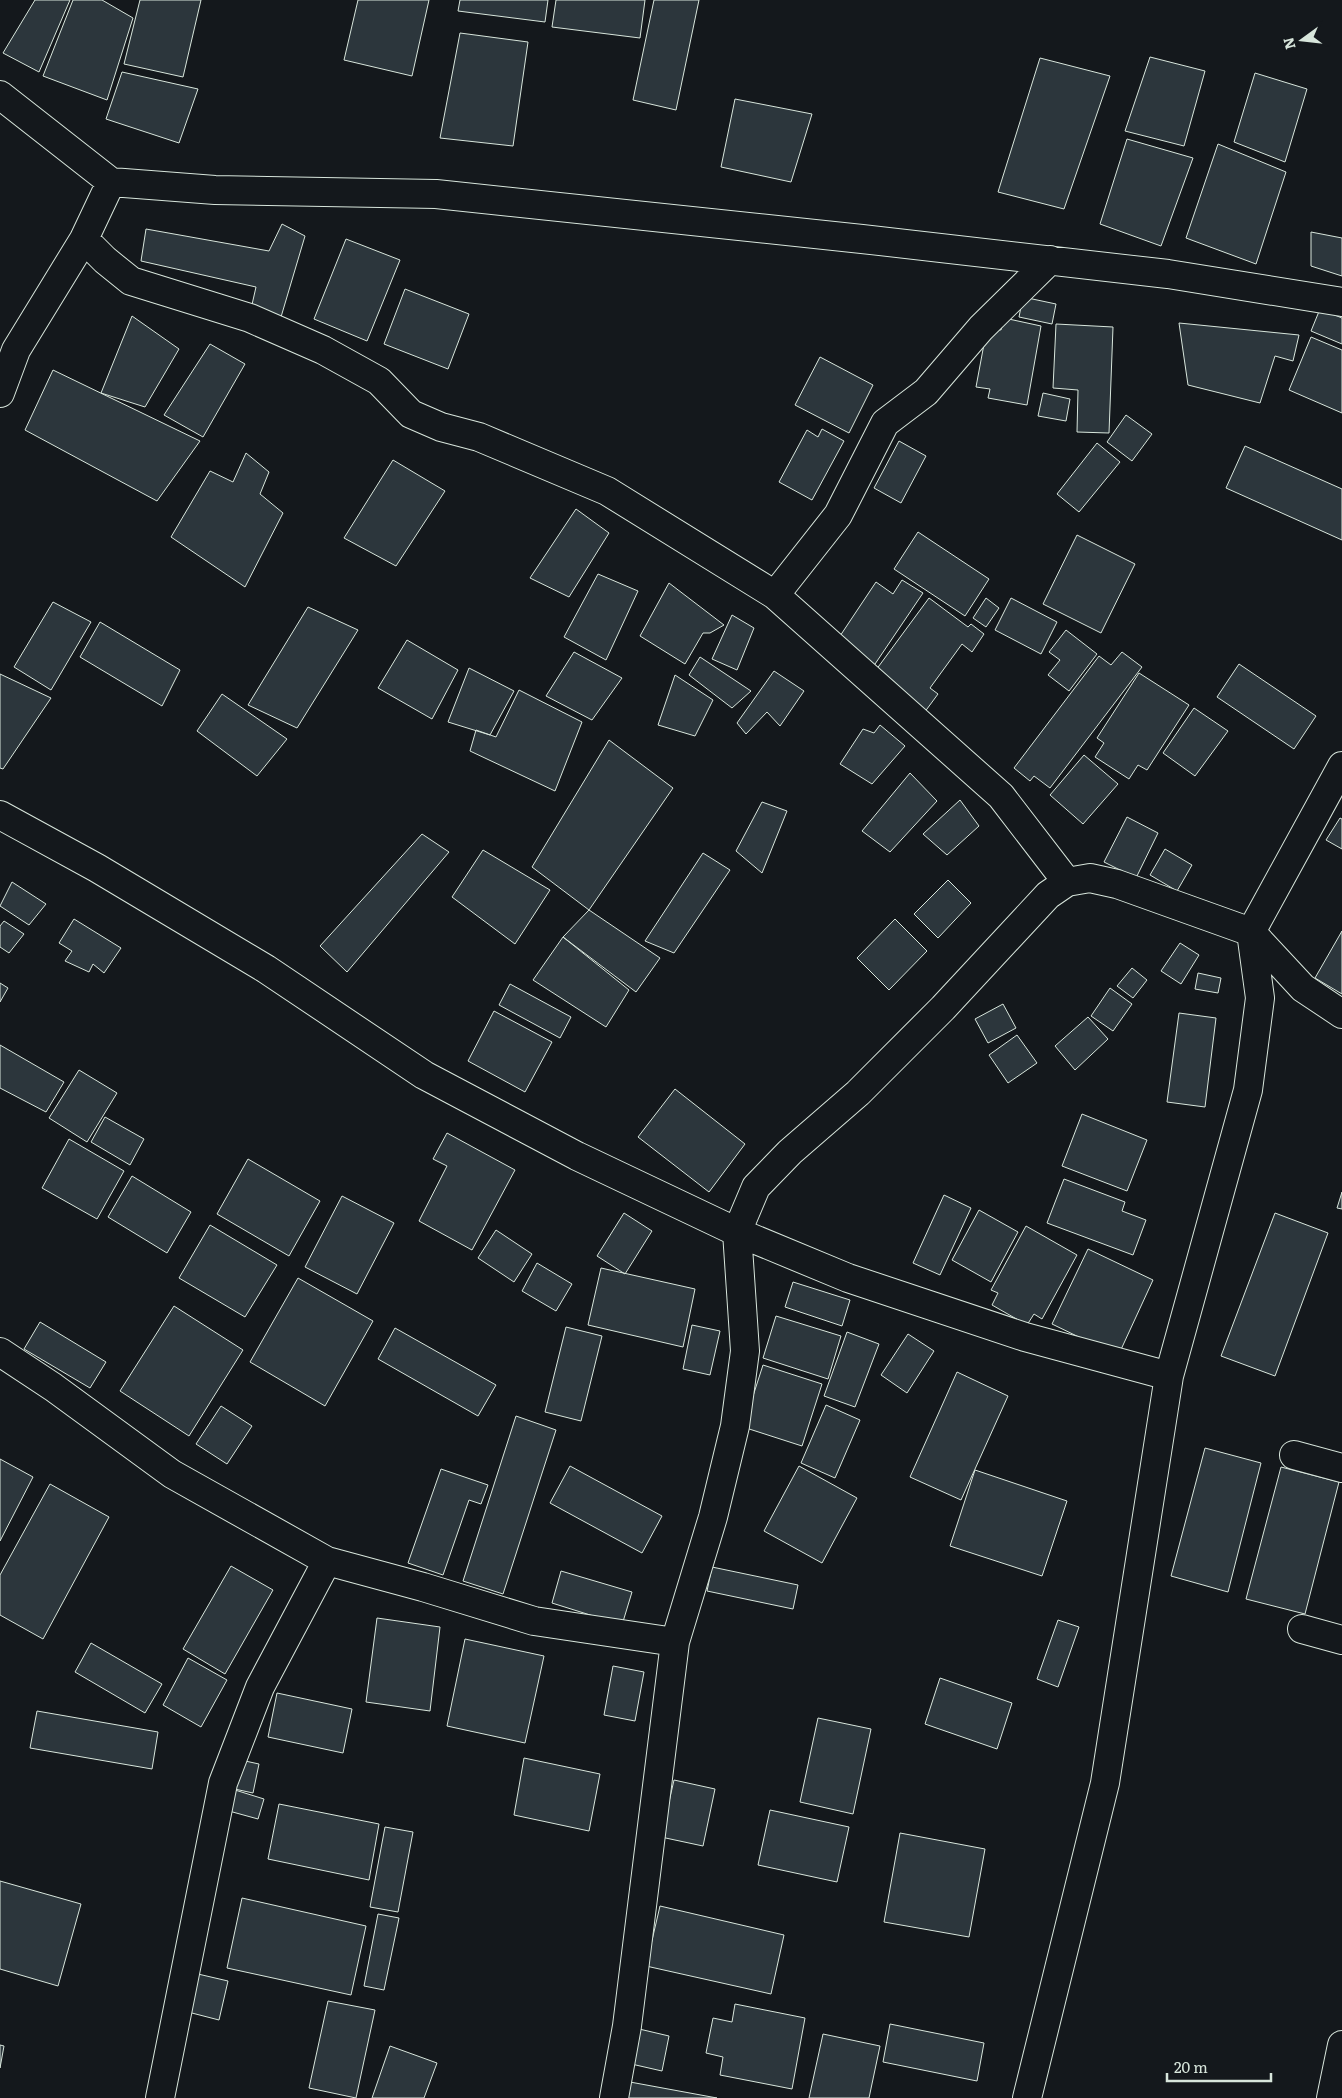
<svg xmlns="http://www.w3.org/2000/svg" width="1342" height="2098" font-family="Literata,serif">
<style>
.building{fill:#2c363c;stroke:#d8e6dc}
.lines{fill:none;stroke-linecap:round;stroke-linejoin:round}
.minor-casing{stroke:#d8e6dc;stroke-width:30}
.minor{stroke:#14181c;stroke-width:28}
</style>
<rect width="100%" height="100%" fill="#14181c"/>
<path class="building" d="M 35,0 L 70,0 L 39,72 L 3,53 Z
M 73,0 L 102,0 L 133,18 L 107,100 L 43,76 Z
M 140,0 L 201,0 L 183,77 L 124,64 Z
M 358,0 L 429,0 L 412,76 L 344,60 Z
M 460,0 L 548,0 L 545,22 L 458,11 Z
M 556,0 L 645,0 L 640,38 L 552,27 Z
M 654,0 L 699,0 L 676,110 L 633,100 Z
M 460,33 L 528,42 L 513,146 L 440,138 Z
M 1150,57 L 1205,71 L 1184,146 L 1125,131 Z
M 1040,58 L 1110,76 L 1064,209 L 998,192 Z
M 122,72 L 198,89 L 179,143 L 106,119 Z
M 1255,73 L 1307,89 L 1285,162 L 1234,142 Z
M 735,99 L 812,114 L 791,182 L 721,167 Z
M 1127,139 L 1193,158 L 1161,246 L 1100,224 Z
M 1218,144 L 1286,172 L 1256,264 L 1186,238 Z
M 282,224 L 305,236 L 281,317 L 251,309 L 256,287 L 141,261 L 146,229 L 269,251 Z
M 1311,232 L 1342,238 L 1342,276 L 1311,266 Z
M 346,239 L 400,260 L 367,341 L 314,319 Z
M 405,289 L 469,314 L 448,369 L 384,344 Z
M 1023,297 L 1056,304 L 1052,324 L 1019,317 Z
M 1320,309 L 1342,318 L 1342,344 L 1311,331 Z
M 132,316 L 179,349 L 145,407 L 101,393 Z
M 1004,318 L 1041,326 L 1027,405 L 988,398 L 990,389 L 976,387 L 987,328 L 1001,330 Z
M 1179,323 L 1299,335 L 1293,361 L 1275,356 L 1260,403 L 1188,385 Z
M 1056,324 L 1113,327 L 1109,433 L 1077,432 L 1078,390 L 1053,388 Z
M 1311,337 L 1342,350 L 1342,413 L 1289,390 Z
M 210,344 L 245,364 L 203,437 L 164,415 Z
M 820,357 L 873,385 L 849,433 L 795,405 Z
M 53,370 L 200,441 L 157,501 L 25,430 Z
M 1043,393 L 1070,399 L 1066,421 L 1038,416 Z
M 1126,415 L 1152,434 L 1132,461 L 1107,442 Z
M 822,429 L 844,441 L 812,500 L 779,482 L 807,430 L 818,437 Z
M 899,441 L 926,456 L 901,503 L 874,488 Z
M 1097,443 L 1120,462 L 1079,512 L 1057,494 Z
M 1245,446 L 1342,489 L 1342,540 L 1226,488 Z
M 246,453 L 269,472 L 260,494 L 283,513 L 245,587 L 171,537 L 210,471 L 233,482 Z
M 393,460 L 445,491 L 396,566 L 344,538 Z
M 576,509 L 609,533 L 569,597 L 530,578 Z
M 918,532 L 989,579 L 965,616 L 894,569 Z
M 1077,535 L 1135,564 L 1101,633 L 1043,604 Z
M 598,574 L 638,591 L 606,660 L 564,637 Z
M 902,580 L 923,593 L 873,667 L 836,642 L 876,582 L 893,594 Z
M 669,583 L 724,625 L 710,633 L 703,633 L 685,664 L 640,636 Z
M 929,598 L 968,627 L 971,624 L 984,634 L 972,652 L 962,644 L 930,688 L 938,694 L 924,713 L 873,674 Z
M 986,598 L 999,608 L 986,627 L 973,618 Z
M 1011,598 L 1057,622 L 1041,654 L 995,630 Z
M 53,602 L 91,622 L 51,690 L 14,667 Z
M 308,607 L 358,630 L 297,728 L 248,705 Z
M 732,615 L 754,628 L 737,670 L 712,659 Z
M 100,622 L 180,670 L 162,706 L 80,657 Z
M 1066,630 L 1097,654 L 1069,691 L 1048,675 L 1060,660 L 1049,652 Z
M 407,640 L 458,670 L 432,719 L 378,688 Z
M 574,652 L 622,678 L 592,720 L 546,696 Z
M 1122,652 L 1142,667 L 1050,788 L 1034,776 L 1030,781 L 1014,768 L 1099,656 L 1111,665 Z
M 700,657 L 751,691 L 732,708 L 689,675 Z
M 1239,664 L 1316,716 L 1294,749 L 1217,697 Z
M 469,668 L 514,691 L 490,735 L 448,722 Z
M 774,671 L 804,691 L 780,726 L 767,712 L 746,734 L 737,723 Z
M 1139,673 L 1189,705 L 1147,770 L 1138,765 L 1129,779 L 1095,757 L 1104,743 L 1097,738 Z
M 0,674 L 51,698 L 3,769 L 0,768 Z
M 675,675 L 713,700 L 695,736 L 658,725 Z
M 519,690 L 582,722 L 555,791 L 470,751 L 476,730 L 496,737 Z
M 222,694 L 287,739 L 257,776 L 197,731 Z
M 1194,708 L 1228,731 L 1195,776 L 1163,753 Z
M 880,725 L 905,746 L 872,784 L 840,764 L 863,729 L 874,733 Z
M 609,740 L 673,788 L 589,910 L 532,867 Z
M 1084,755 L 1118,784 L 1083,824 L 1050,795 Z
M 910,773 L 937,801 L 890,852 L 862,831 Z
M 960,800 L 979,826 L 947,855 L 923,834 Z
M 762,802 L 787,811 L 762,873 L 736,851 Z
M 1127,817 L 1158,833 L 1136,878 L 1104,862 Z
M 1340,818 L 1342,819 L 1342,849 L 1326,840 Z
M 422,834 L 449,852 L 347,972 L 320,946 Z
M 1165,849 L 1192,865 L 1177,891 L 1150,875 Z
M 483,850 L 550,890 L 515,944 L 452,897 Z
M 703,853 L 730,870 L 674,953 L 645,941 Z
M 948,880 L 971,903 L 938,938 L 914,914 Z
M 12,882 L 46,904 L 29,925 L 0,906 Z
M 589,910 L 660,958 L 636,992 L 563,937 Z
M 74,919 L 121,948 L 104,973 L 93,964 L 89,972 L 65,961 L 72,951 L 59,943 Z
M 895,919 L 927,951 L 889,990 L 857,958 Z
M 4,921 L 24,934 L 9,953 L 0,947 L 0,926 Z
M 1342,931 L 1342,994 L 1315,978 Z
M 563,937 L 629,990 L 606,1027 L 533,980 Z
M 1180,943 L 1199,955 L 1181,984 L 1161,971 Z
M 1132,968 L 1147,980 L 1133,998 L 1117,986 Z
M 1198,973 L 1221,978 L 1218,993 L 1195,989 Z
M 0,983 L 8,988 L 0,1002 Z
M 510,984 L 571,1017 L 560,1038 L 499,1005 Z
M 1110,988 L 1132,1004 L 1113,1031 L 1091,1016 Z
M 1003,1004 L 1016,1028 L 988,1043 L 975,1019 Z
M 494,1011 L 552,1042 L 525,1092 L 468,1061 Z
M 1179,1013 L 1216,1018 L 1205,1107 L 1167,1102 Z
M 1088,1017 L 1108,1039 L 1075,1070 L 1055,1046 Z
M 1017,1035 L 1037,1063 L 1008,1083 L 989,1055 Z
M 0,1045 L 64,1082 L 46,1112 L 0,1088 Z
M 79,1070 L 117,1093 L 87,1142 L 49,1118 Z
M 675,1089 L 745,1144 L 709,1192 L 638,1137 Z
M 1082,1114 L 1147,1140 L 1127,1191 L 1062,1166 Z
M 105,1117 L 144,1139 L 130,1165 L 91,1142 Z
M 447,1133 L 515,1170 L 472,1250 L 419,1221 L 447,1166 L 433,1159 Z
M 69,1139 L 124,1171 L 97,1219 L 42,1188 Z
M 248,1159 L 320,1201 L 289,1256 L 217,1214 Z
M 132,1176 L 191,1212 L 167,1253 L 108,1217 Z
M 1064,1179 L 1125,1202 L 1122,1211 L 1146,1220 L 1133,1255 L 1047,1223 Z
M 1342,1192 L 1342,1209 L 1337,1208 Z
M 944,1195 L 971,1208 L 940,1275 L 913,1263 Z
M 342,1196 L 394,1223 L 357,1294 L 305,1267 Z
M 979,1210 L 1018,1232 L 991,1282 L 952,1260 Z
M 624,1213 L 652,1231 L 625,1274 L 597,1256 Z
M 1275,1213 L 1328,1233 L 1275,1376 L 1221,1356 Z
M 210,1225 L 277,1265 L 245,1317 L 179,1278 Z
M 1026,1226 L 1077,1255 L 1042,1319 L 1034,1314 L 1027,1325 L 992,1305 L 998,1293 L 991,1290 Z
M 496,1230 L 532,1254 L 514,1282 L 478,1258 Z
M 1088,1249 L 1153,1280 L 1118,1356 L 1052,1324 Z
M 537,1263 L 572,1284 L 556,1311 L 522,1291 Z
M 601,1268 L 695,1289 L 683,1347 L 588,1325 Z
M 298,1278 L 373,1321 L 325,1406 L 250,1362 Z
M 793,1282 L 850,1300 L 842,1326 L 785,1307 Z
M 174,1306 L 243,1350 L 189,1436 L 120,1391 Z
M 776,1316 L 841,1336 L 828,1379 L 763,1358 Z
M 40,1322 L 106,1362 L 90,1388 L 24,1349 Z
M 692,1325 L 720,1331 L 710,1375 L 683,1369 Z
M 566,1327 L 602,1336 L 581,1421 L 545,1412 Z
M 395,1328 L 496,1385 L 478,1416 L 378,1359 Z
M 847,1332 L 879,1344 L 855,1407 L 824,1396 Z
M 908,1334 L 934,1351 L 907,1393 L 881,1375 Z
M 763,1365 L 822,1384 L 802,1446 L 743,1427 Z
M 957,1372 L 1008,1396 L 961,1500 L 910,1477 Z
M 826,1405 L 860,1420 L 835,1478 L 801,1463 Z
M 221,1406 L 252,1426 L 227,1464 L 196,1444 Z
M 516,1416 L 556,1430 L 503,1594 L 463,1581 Z
M 1205,1448 L 1261,1463 L 1228,1592 L 1171,1576 Z
M 0,1459 L 33,1477 L 0,1541 Z
M 570,1466 L 662,1516 L 642,1553 L 550,1503 Z
M 799,1466 L 857,1498 L 822,1563 L 764,1531 Z
M 1281,1467 L 1339,1482 L 1305,1614 L 1246,1599 Z
M 441,1469 L 488,1485 L 481,1504 L 469,1500 L 443,1575 L 408,1563 Z
M 975,1470 L 1067,1501 L 1042,1576 L 950,1546 Z
M 50,1484 L 109,1517 L 43,1639 L 0,1615 L 0,1575 Z
M 231,1566 L 273,1590 L 225,1674 L 183,1649 Z
M 712,1567 L 798,1585 L 793,1609 L 707,1591 Z
M 561,1571 L 632,1592 L 622,1625 L 552,1603 Z
M 377,1618 L 440,1627 L 430,1711 L 366,1702 Z
M 1058,1620 L 1079,1627 L 1058,1687 L 1037,1679 Z
M 465,1639 L 544,1656 L 525,1743 L 447,1726 Z
M 91,1643 L 162,1684 L 145,1713 L 75,1672 Z
M 188,1658 L 227,1680 L 201,1727 L 163,1705 Z
M 613,1666 L 644,1672 L 635,1721 L 604,1715 Z
M 940,1678 L 1012,1703 L 997,1749 L 925,1724 Z
M 277,1693 L 352,1709 L 343,1753 L 268,1737 Z
M 37,1711 L 158,1732 L 152,1769 L 30,1748 Z
M 818,1718 L 871,1729 L 853,1814 L 800,1802 Z
M 524,1758 L 600,1774 L 589,1831 L 514,1815 Z
M 236,1759 L 259,1764 L 253,1793 L 230,1788 Z
M 674,1780 L 715,1789 L 703,1846 L 661,1837 Z
M 235,1790 L 264,1799 L 258,1819 L 229,1811 Z
M 279,1804 L 379,1824 L 369,1880 L 268,1859 Z
M 770,1810 L 849,1827 L 837,1882 L 758,1865 Z
M 385,1827 L 413,1832 L 398,1912 L 370,1907 Z
M 900,1833 L 985,1849 L 969,1937 L 884,1922 Z
M 0,1881 L 81,1904 L 58,1986 L 0,1969 Z
M 242,1898 L 366,1926 L 351,1995 L 227,1968 Z
M 660,1906 L 784,1935 L 771,1994 L 646,1966 Z
M 378,1914 L 399,1918 L 384,1990 L 364,1986 Z
M 198,1974 L 228,1981 L 219,2020 L 188,2012 Z
M 328,2001 L 375,2010 L 356,2098 L 309,2088 Z
M 735,2004 L 805,2018 L 792,2089 L 720,2075 L 723,2057 L 706,2053 L 713,2018 L 732,2022 Z
M 890,2024 L 984,2043 L 977,2081 L 883,2062 Z
M 635,2028 L 669,2036 L 662,2071 L 627,2063 Z
M 823,2034 L 880,2046 L 869,2098 L 809,2098 Z
M 0,2045 L 4,2046 L 0,2068 Z
M 390,2046 L 437,2063 L 424,2098 L 372,2098 Z
M 630,2082 L 717,2098 L 628,2098 Z"/>
<g class="lines">
<g class="minor-casing">
<path id="minor" d="M 0,95 L 111,182 L 215,190 L 436,194 L 862,239 L 1168,274 L 1342,302
M 84,239 L 105,260 L 131,281 L 250,318 L 323,350 L 379,381 L 411,414 L 441,427 L 479,437 L 607,491 L 775,595 L 1001,796 L 1067,882
M 0,393 L 16,350 L 84,239 L 111,182
M 775,595 L 838,515 L 885,423 L 926,392 L 981,328 L 1050,260
M 0,815 L 97,868 L 266,969 L 424,1075 L 577,1156 L 737,1232 L 848,1278 L 1025,1337 L 1169,1376
M 0,1352 L 53,1387 L 172,1474 L 327,1561 L 423,1587 L 534,1621 L 675,1642
M 1294,1455 L 1342,1468
M 1302,1629 L 1342,1640
M 160,2098 L 223,1783 L 260,1687 L 327,1561
M 614,2098 L 627,2026 L 675,1642 L 713,1517 L 735,1426 L 745,1351 L 737,1232 L 756,1187 L 790,1152 L 858,1093 L 943,1008 L 1048,895 L 1067,882 L 1090,878 L 1117,884 L 1251,932 L 1303,988 L 1342,1014
M 1027,2098 L 1105,1783 L 1169,1376 L 1248,1090 L 1260,998 L 1251,932 L 1342,766
M 1331,2098 L 1342,2045"/>
</g>
<use href="#minor" class="minor"/>
</g>
<g transform="translate(1302 40) rotate(255)" stroke="#14181c" stroke-width="4" paint-order="stroke">
<path d="M0-4L9 19L0 12L-9 19Z" fill="#d8e6dc"/>
<text y="-8" font-size="14" font-weight="bold" text-anchor="middle" fill="#d8e6dc">N</text>
</g>
<path d="M1167 2073v8h104v-8" fill="none" stroke="#d8e6dc" stroke-width="2.5"/>
<text x="1174" y="2073" font-size="15" fill="#d8e6dc" stroke="#14181c" stroke-width="4" paint-order="stroke">20 m</text>
</svg>
